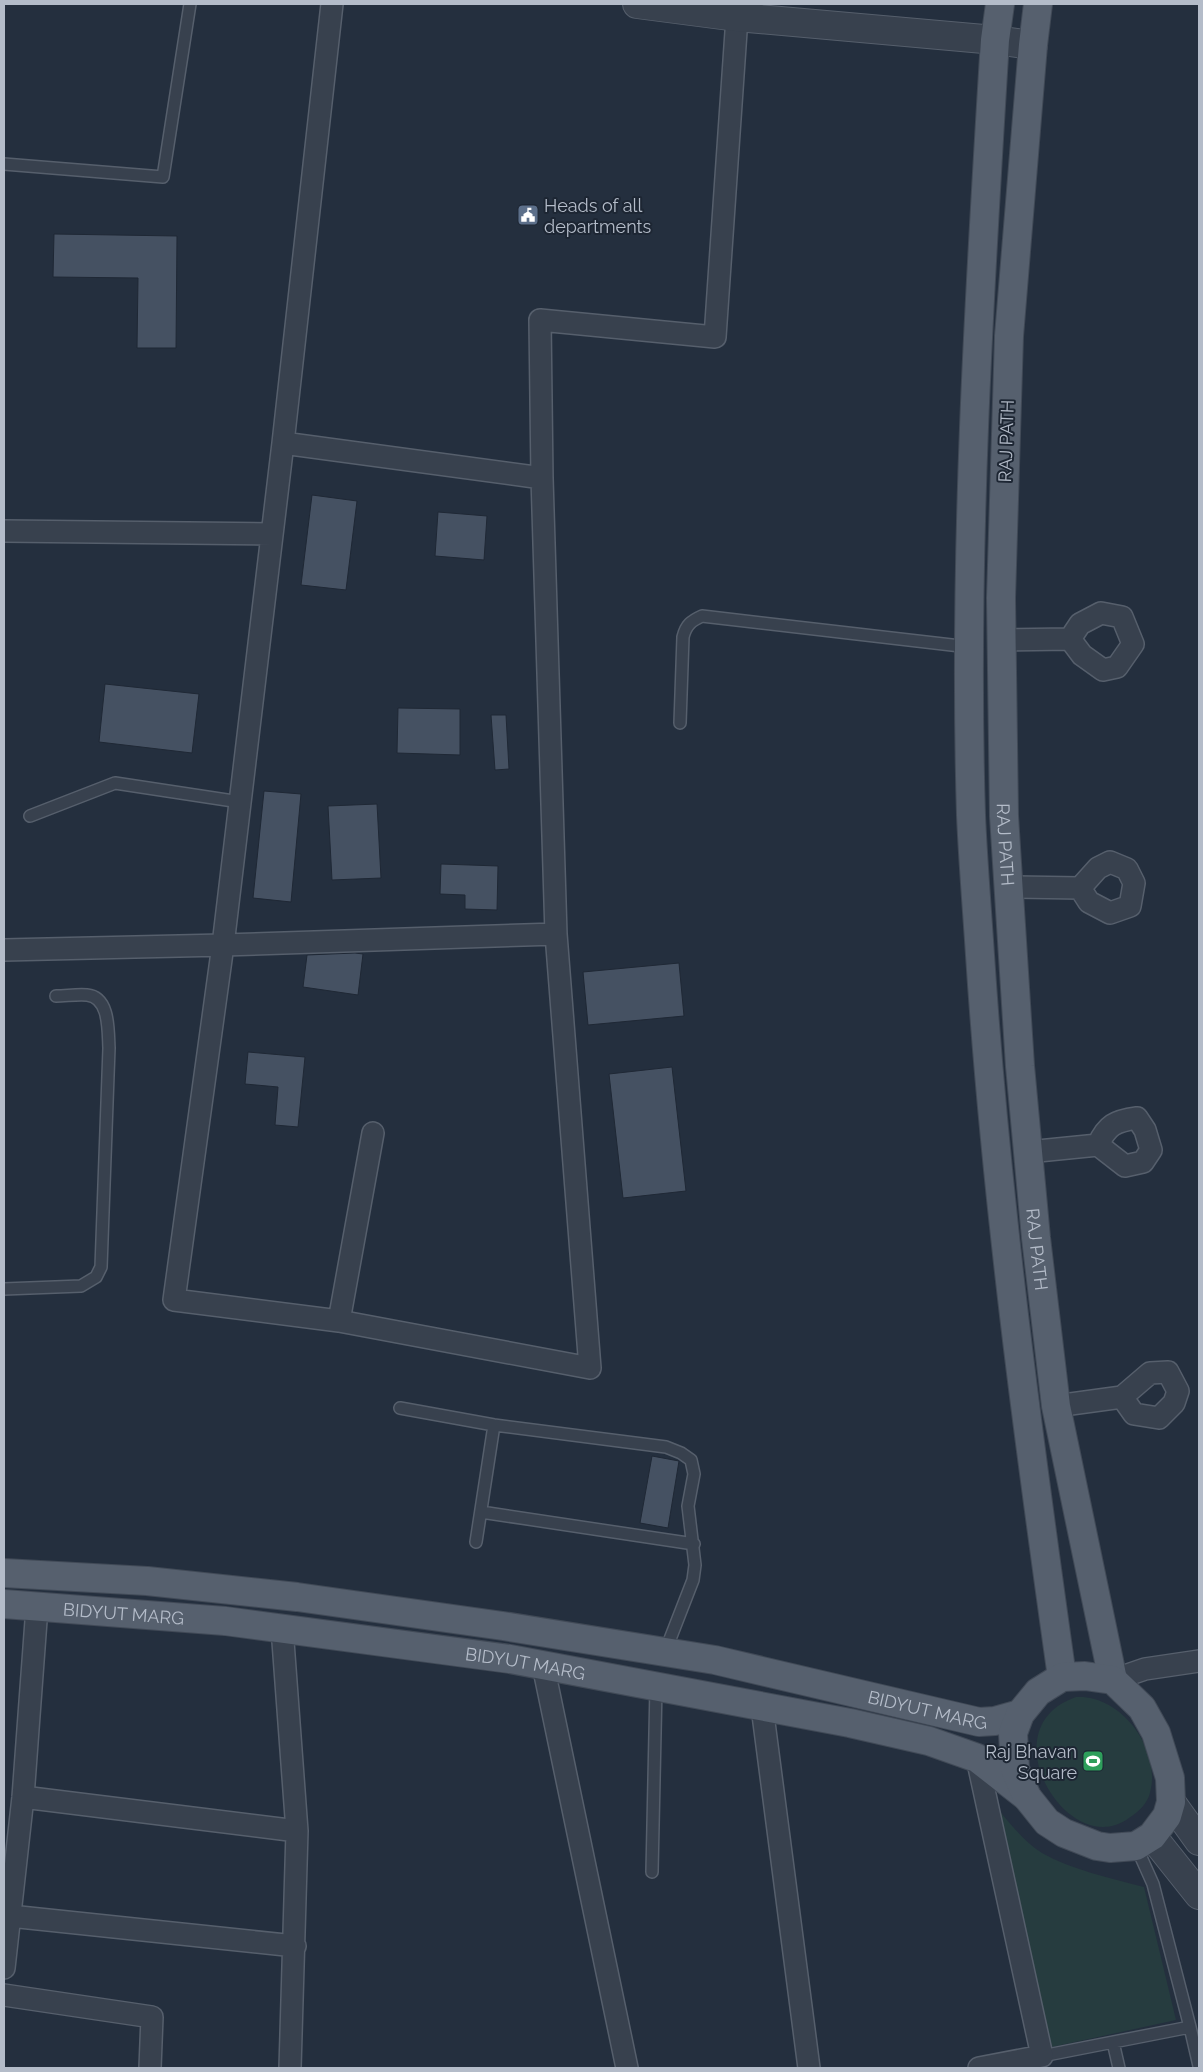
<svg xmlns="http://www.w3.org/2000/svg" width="1203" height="2072" font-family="Raleway,sans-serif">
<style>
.green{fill:#263c3f}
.building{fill:#455162;stroke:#1f2835}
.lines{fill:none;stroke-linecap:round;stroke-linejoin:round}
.service-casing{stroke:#565f6c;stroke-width:14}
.minor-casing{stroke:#565f6c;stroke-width:24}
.tertiary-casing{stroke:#565f6c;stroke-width:30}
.primary-casing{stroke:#414a57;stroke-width:30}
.service{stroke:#38414e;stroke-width:11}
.minor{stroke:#38414e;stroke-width:21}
.tertiary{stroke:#38414e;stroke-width:28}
.primary{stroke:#56606e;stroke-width:28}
.labels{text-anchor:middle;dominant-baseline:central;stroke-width:4;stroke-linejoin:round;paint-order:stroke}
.poi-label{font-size:18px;fill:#b4bcc9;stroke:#1d2633;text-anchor:start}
.street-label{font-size:18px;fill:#b4bcc9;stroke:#1d2633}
</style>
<rect width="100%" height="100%" fill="#242f3e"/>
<path class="green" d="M 1076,1697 C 1122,1694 1164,1752 1149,1796 C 1145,1806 1138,1812 1129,1818 C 1076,1857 1007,1758 1050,1713 C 1057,1705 1066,1701 1076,1697 Z
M 996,1807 C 1009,1822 1024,1842 1042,1853 C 1072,1870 1110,1878 1144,1887 L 1176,2020 L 1052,2047 Z"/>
<path class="building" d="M 54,234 L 177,236 L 176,348 L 137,348 L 138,278 L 53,277 Z
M 312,495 L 357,501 L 346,590 L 301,585 Z
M 438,512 L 487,516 L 484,560 L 435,556 Z
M 105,684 L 199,694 L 192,753 L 99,742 Z
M 398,708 L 460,709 L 460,755 L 397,753 Z
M 491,715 L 506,715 L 509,769 L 495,770 Z
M 264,791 L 301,794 L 291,902 L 253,898 Z
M 377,804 L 381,878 L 332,880 L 328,806 Z
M 441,864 L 498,866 L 497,910 L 465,909 L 465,895 L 440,894 Z
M 355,953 L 363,954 L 358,995 L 303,987 L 307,955 Z
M 679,963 L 684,1016 L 588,1025 L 583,972 Z
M 248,1052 L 305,1057 L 298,1127 L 275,1125 L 278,1087 L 245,1084 Z
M 672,1067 L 686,1191 L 623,1198 L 609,1074 Z
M 652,1456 L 679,1461 L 668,1528 L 640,1523 Z"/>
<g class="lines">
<g class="service-casing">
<path id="service" d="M 4,164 L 163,177 L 190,4
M 680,723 L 683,637 C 686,625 691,621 702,616 L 969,647
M 30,816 L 115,783 L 240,802
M 4,1289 L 81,1286 L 96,1277 L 101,1267 L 109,1048 C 108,1031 110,997 87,995 C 77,994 66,996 56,996
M 400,1408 L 494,1425 L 666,1447 L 681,1453 L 691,1460 L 694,1474 L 688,1506 L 695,1565 L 693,1580 L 665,1652
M 481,1512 L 694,1544
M 476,1542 L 494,1425
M 652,1872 L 656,1687
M 1190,2027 L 1199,2066
M 1113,2042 L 1119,2068
M 1042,2056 L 1190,2027 L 1153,1884 L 1136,1846"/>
</g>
<g class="minor-casing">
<path id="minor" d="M 332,4 L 283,443 L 223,945 L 556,934
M 283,443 L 542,478
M 4,531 L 272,534
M 1002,640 L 1070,639 L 1080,624 L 1101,613 L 1122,617 L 1133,644 L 1117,667 L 1103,670 L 1082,655 L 1070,639
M 1008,887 L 1080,888 L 1098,868 L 1110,862 L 1127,869 L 1134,883 L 1130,906 L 1110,913 L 1089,902 L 1080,888
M 4,950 L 223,945 L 174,1300 L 339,1321 L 590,1368 L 556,934 L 542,478 L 540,320 L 715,337 L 737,17
M 1028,1152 L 1098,1145 C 1107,1125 1115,1121 1137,1118 L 1145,1130 L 1151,1150 L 1143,1162 L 1125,1166 L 1098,1145
M 339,1321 L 373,1133
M 1056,1406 L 1122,1397 L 1150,1373 L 1168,1372 L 1178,1391 L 1174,1403 L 1159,1418 L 1134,1414 L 1122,1397
M 282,1628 L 297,1831 L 290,2068
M 543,1665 L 627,2068
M 1113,1680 L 1145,1669 L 1199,1661
M 762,1707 L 809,2068
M 977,1758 L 1042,2056 L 979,2068
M 23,1797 L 297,1831
M 10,1916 L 295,1946
M 4,1968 L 23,1797 L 37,1607
M 4,1995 L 152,2017 L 150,2068"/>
</g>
<g class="tertiary-casing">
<path id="tertiary" d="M 637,4 L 737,17 L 995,40 L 1033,45
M 1171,1802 L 1199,1841
M 1152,1836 L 1199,1895"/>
</g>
<g class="primary-casing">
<g id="primary">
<path d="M 1000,4 L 995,40 C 979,298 963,557 971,815 C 973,862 977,909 980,955 C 996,1199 1028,1436 1062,1677"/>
<path id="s1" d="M 1038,4 L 1033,45 L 1009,336 L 1001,598 L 1004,816 L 1020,1066 L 1036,1238 L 1056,1406 L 1113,1680"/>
<path id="s2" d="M 4,1573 L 147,1581 L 297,1597 L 503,1626 L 715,1660 L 979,1722 L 995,1721 L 1020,1714"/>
<path id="s3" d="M 4,1604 L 225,1621 L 510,1659 L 850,1723 L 929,1741 L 977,1758 L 1027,1797"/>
<path d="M 1085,1676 L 1113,1680 L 1142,1708 L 1156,1733 L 1170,1778 L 1171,1802 L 1167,1816 L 1152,1836 L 1136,1846 L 1110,1848 L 1097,1846 L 1064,1833 L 1047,1822 L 1027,1797 L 1015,1769 L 1013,1733 L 1020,1714 L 1038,1692 L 1062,1677 Z"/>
</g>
</g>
<use href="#service" class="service"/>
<use href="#minor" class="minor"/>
<use href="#tertiary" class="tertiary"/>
<use href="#primary" class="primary"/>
</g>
<defs>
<g id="civic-square" transform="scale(1.125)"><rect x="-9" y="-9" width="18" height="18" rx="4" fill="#5c6f8a" stroke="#1d2633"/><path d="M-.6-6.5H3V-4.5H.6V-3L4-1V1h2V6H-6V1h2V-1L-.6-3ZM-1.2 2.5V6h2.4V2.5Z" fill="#fff"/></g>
<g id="stadium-square" transform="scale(1.125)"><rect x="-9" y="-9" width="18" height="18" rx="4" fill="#2e9e5b" stroke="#1d2633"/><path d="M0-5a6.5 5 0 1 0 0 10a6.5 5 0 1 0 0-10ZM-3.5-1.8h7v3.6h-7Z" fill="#fff"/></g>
</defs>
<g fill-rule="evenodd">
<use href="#civic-square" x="528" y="215"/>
<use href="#stadium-square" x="1093" y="1761"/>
</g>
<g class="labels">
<g class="poi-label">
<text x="544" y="205">Heads of all<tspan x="544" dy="21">departments</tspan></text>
<text x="1077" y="1751" text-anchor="end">Raj Bhavan<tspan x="1077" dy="21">Square</tspan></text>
</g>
<g class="street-label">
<text transform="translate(1006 441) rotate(-88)">RAJ PATH</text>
<text stroke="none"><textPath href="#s1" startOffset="842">RAJ PATH</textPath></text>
<text stroke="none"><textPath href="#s1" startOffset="1248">RAJ PATH</textPath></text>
<text stroke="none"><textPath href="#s3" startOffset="120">BIDYUT MARG</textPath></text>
<text stroke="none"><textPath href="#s3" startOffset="525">BIDYUT MARG</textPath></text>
<text stroke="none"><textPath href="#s2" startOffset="935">BIDYUT MARG</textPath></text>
</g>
</g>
<rect width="1203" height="2072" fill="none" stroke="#b4bcc9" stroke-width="10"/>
</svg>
